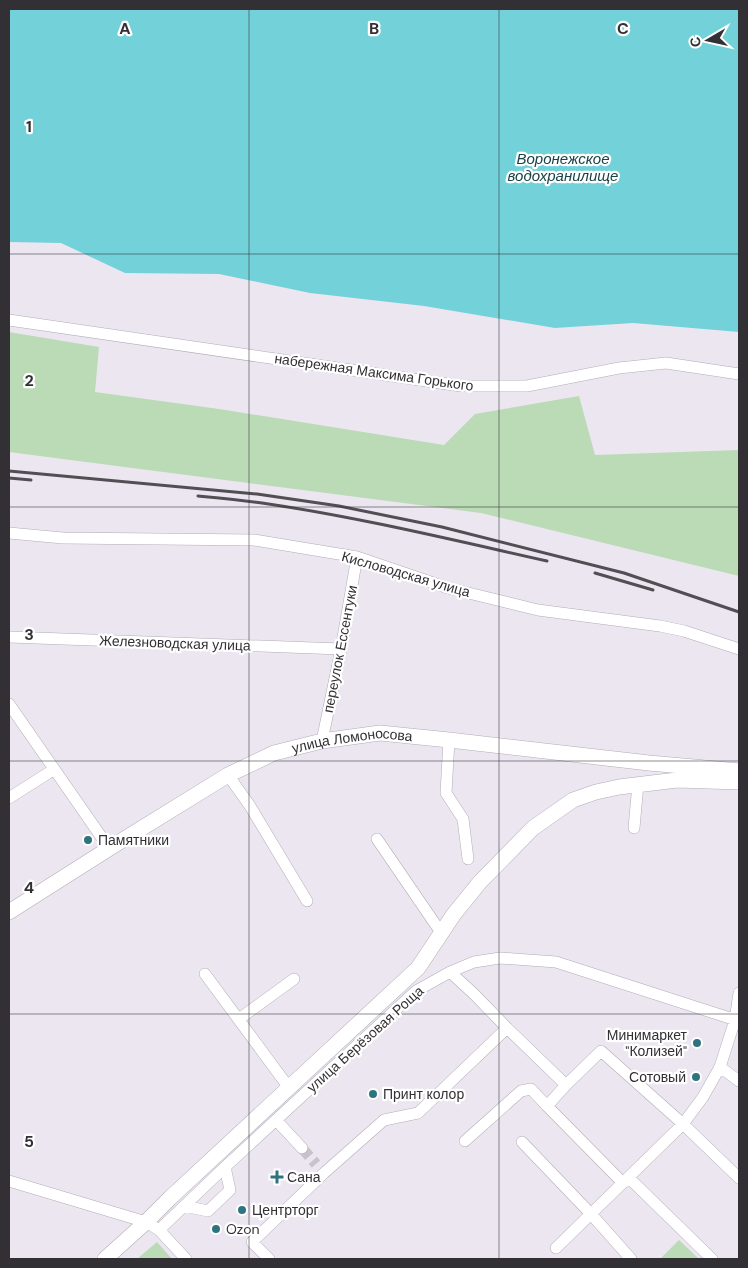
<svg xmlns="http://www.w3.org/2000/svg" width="748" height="1268" font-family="'DM Sans',sans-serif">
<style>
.green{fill:#bbdab6}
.water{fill:#73d2d9}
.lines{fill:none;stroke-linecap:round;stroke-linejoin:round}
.minor-tunnel{stroke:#c7c2cb;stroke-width:11;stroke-dasharray:11 5.5;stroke-linecap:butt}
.minor-casing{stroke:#b2acb6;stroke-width:12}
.major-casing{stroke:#b2acb6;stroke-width:16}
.minor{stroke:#fff;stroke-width:11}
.major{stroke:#fff;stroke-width:15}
.rail{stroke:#514f54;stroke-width:3}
.grid{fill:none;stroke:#323034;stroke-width:1;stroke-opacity:0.55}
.poi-dot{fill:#2d747f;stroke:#fff;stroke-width:2}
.labels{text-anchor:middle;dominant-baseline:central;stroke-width:4.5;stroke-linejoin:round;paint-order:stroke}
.street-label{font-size:14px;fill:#323034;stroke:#fff}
.poi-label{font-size:14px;fill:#323034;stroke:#fff;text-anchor:start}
.water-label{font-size:15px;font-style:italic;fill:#184448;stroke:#fff}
.grid-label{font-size:16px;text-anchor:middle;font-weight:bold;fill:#323034;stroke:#fff;stroke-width:4.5;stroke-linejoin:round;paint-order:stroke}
</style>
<rect width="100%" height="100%" fill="#ece6f1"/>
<path class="green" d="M 9,332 L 99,347 L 95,392 L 219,409 L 444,445 L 475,414 L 579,396 L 595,455 L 739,450 L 739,576 L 481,513 L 9,452 Z
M 679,1240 L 699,1259 L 660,1259 Z
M 157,1242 L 172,1259 L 137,1259 Z"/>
<path class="water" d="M 9,9 L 739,9 L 739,332 L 633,323 L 555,328 L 424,306 L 310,293 L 219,274 L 125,273 L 61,243 L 9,242 Z"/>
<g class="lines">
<path class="minor-tunnel" d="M 302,1148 L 316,1164"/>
<g class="minor-casing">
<path id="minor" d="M 9,320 L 461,386 L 527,386 L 619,368 L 666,363 L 739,374
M 9,533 L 63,538 L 254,540 L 357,557 L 448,588 L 538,610 L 660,626 L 684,631 L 739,649
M 9,637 L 341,649
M 9,704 L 109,848
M 449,740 L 446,793 L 463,819 L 468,859
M 322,741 L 341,649 L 357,557
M 228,775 L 250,806 L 307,901
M 9,798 L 53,770
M 634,828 L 638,784
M 377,839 L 442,934
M 450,972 L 474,994 L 507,1028 L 566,1085
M 205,974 L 284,1081 L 291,1087
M 239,1019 L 294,979
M 720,1067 L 739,1081
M 276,1120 L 302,1148
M 465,1141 L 521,1091 L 531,1089 L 547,1106
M 522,1142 L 591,1214 L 631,1259
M 629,1178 L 712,1259
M 9,1181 L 146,1222 L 159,1230 L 186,1259
M 623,1183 L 547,1106 L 566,1085 L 601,1051 L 683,1124 L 739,1178
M 184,1206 L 208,1211 L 230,1190 L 225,1167
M 159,1230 L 225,1167 L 416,991 L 450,972 L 474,962 L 500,958 L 556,962 L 739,1021
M 556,1248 L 683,1124 L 703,1097 L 720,1067 L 735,1020 L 739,993
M 269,1259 L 252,1242 L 324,1173 L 384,1120 L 418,1113 L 507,1028"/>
</g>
<g class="major-casing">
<g id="major">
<path id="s1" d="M 9,912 L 113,846 L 228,775 L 274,753 L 322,741 L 380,733 L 449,740 L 649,763 L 739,771"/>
<path d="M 105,1259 L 146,1222 L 170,1198 L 418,968 L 454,914 L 480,882 L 533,828 L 573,800 L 596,792 L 619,787 L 677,780 L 739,782"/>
</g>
</g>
<use href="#minor" class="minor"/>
<use href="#major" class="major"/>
<path class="rail" d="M 9,471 L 257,494 L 339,506 L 442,527 L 624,573 L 739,612
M 9,478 L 31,480
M 198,496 C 219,498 241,500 262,503 C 358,517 453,540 547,561
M 595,573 L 653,590"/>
</g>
<path class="grid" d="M 249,9 L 249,1259M 499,9 L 499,1259M 9,254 L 739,254M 9,507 L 739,507M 9,761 L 739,761M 9,1014 L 739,1014"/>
<g class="poi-dot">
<circle cx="88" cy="840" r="5"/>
<circle cx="697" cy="1043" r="5"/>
<circle cx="696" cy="1077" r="5"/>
<circle cx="373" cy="1094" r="5"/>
<path d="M274.5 1169.5h5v5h5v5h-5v5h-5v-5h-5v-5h5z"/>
<circle cx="242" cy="1210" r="5"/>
<circle cx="216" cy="1229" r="5"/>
</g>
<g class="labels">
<g class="street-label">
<text transform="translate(374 372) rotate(8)">набережная Максима Горького</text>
<text transform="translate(406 574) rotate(16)">Кисловодская улица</text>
<text transform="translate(175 643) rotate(2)">Железноводская улица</text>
<text transform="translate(340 649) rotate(-79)">переулок Ессентуки</text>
<text stroke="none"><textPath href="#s1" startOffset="389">улица Ломоносова</textPath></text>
<text transform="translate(365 1039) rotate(-42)">улица Берёзовая Роща</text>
</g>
<g class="poi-label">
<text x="98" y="840">Памятники</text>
<text x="687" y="1035" text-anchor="end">Минимаркет<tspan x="687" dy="16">"Колизей"</tspan></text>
<text x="686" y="1077" text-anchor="end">Сотовый</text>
<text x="383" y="1094">Принт колор</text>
<text x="287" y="1177">Сана</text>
<text x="252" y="1210">Центрторг</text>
<text x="226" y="1229">Ozon</text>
</g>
<g class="water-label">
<text x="563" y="159">Воронежское<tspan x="563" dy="17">водохранилище</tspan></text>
</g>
</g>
<g class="grid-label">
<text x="125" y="34">A</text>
<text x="374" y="34">B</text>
<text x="623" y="34">C</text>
<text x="29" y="132">1</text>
<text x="29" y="386">2</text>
<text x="29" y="640">3</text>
<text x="29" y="893">4</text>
<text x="29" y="1147">5</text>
</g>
<rect width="748" height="1268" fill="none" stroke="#323034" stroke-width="20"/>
<g transform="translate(708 40) rotate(261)" stroke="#ffffff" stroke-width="4" paint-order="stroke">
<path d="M0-4L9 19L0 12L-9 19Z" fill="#323034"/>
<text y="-8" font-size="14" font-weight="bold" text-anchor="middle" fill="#323034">С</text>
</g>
</svg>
